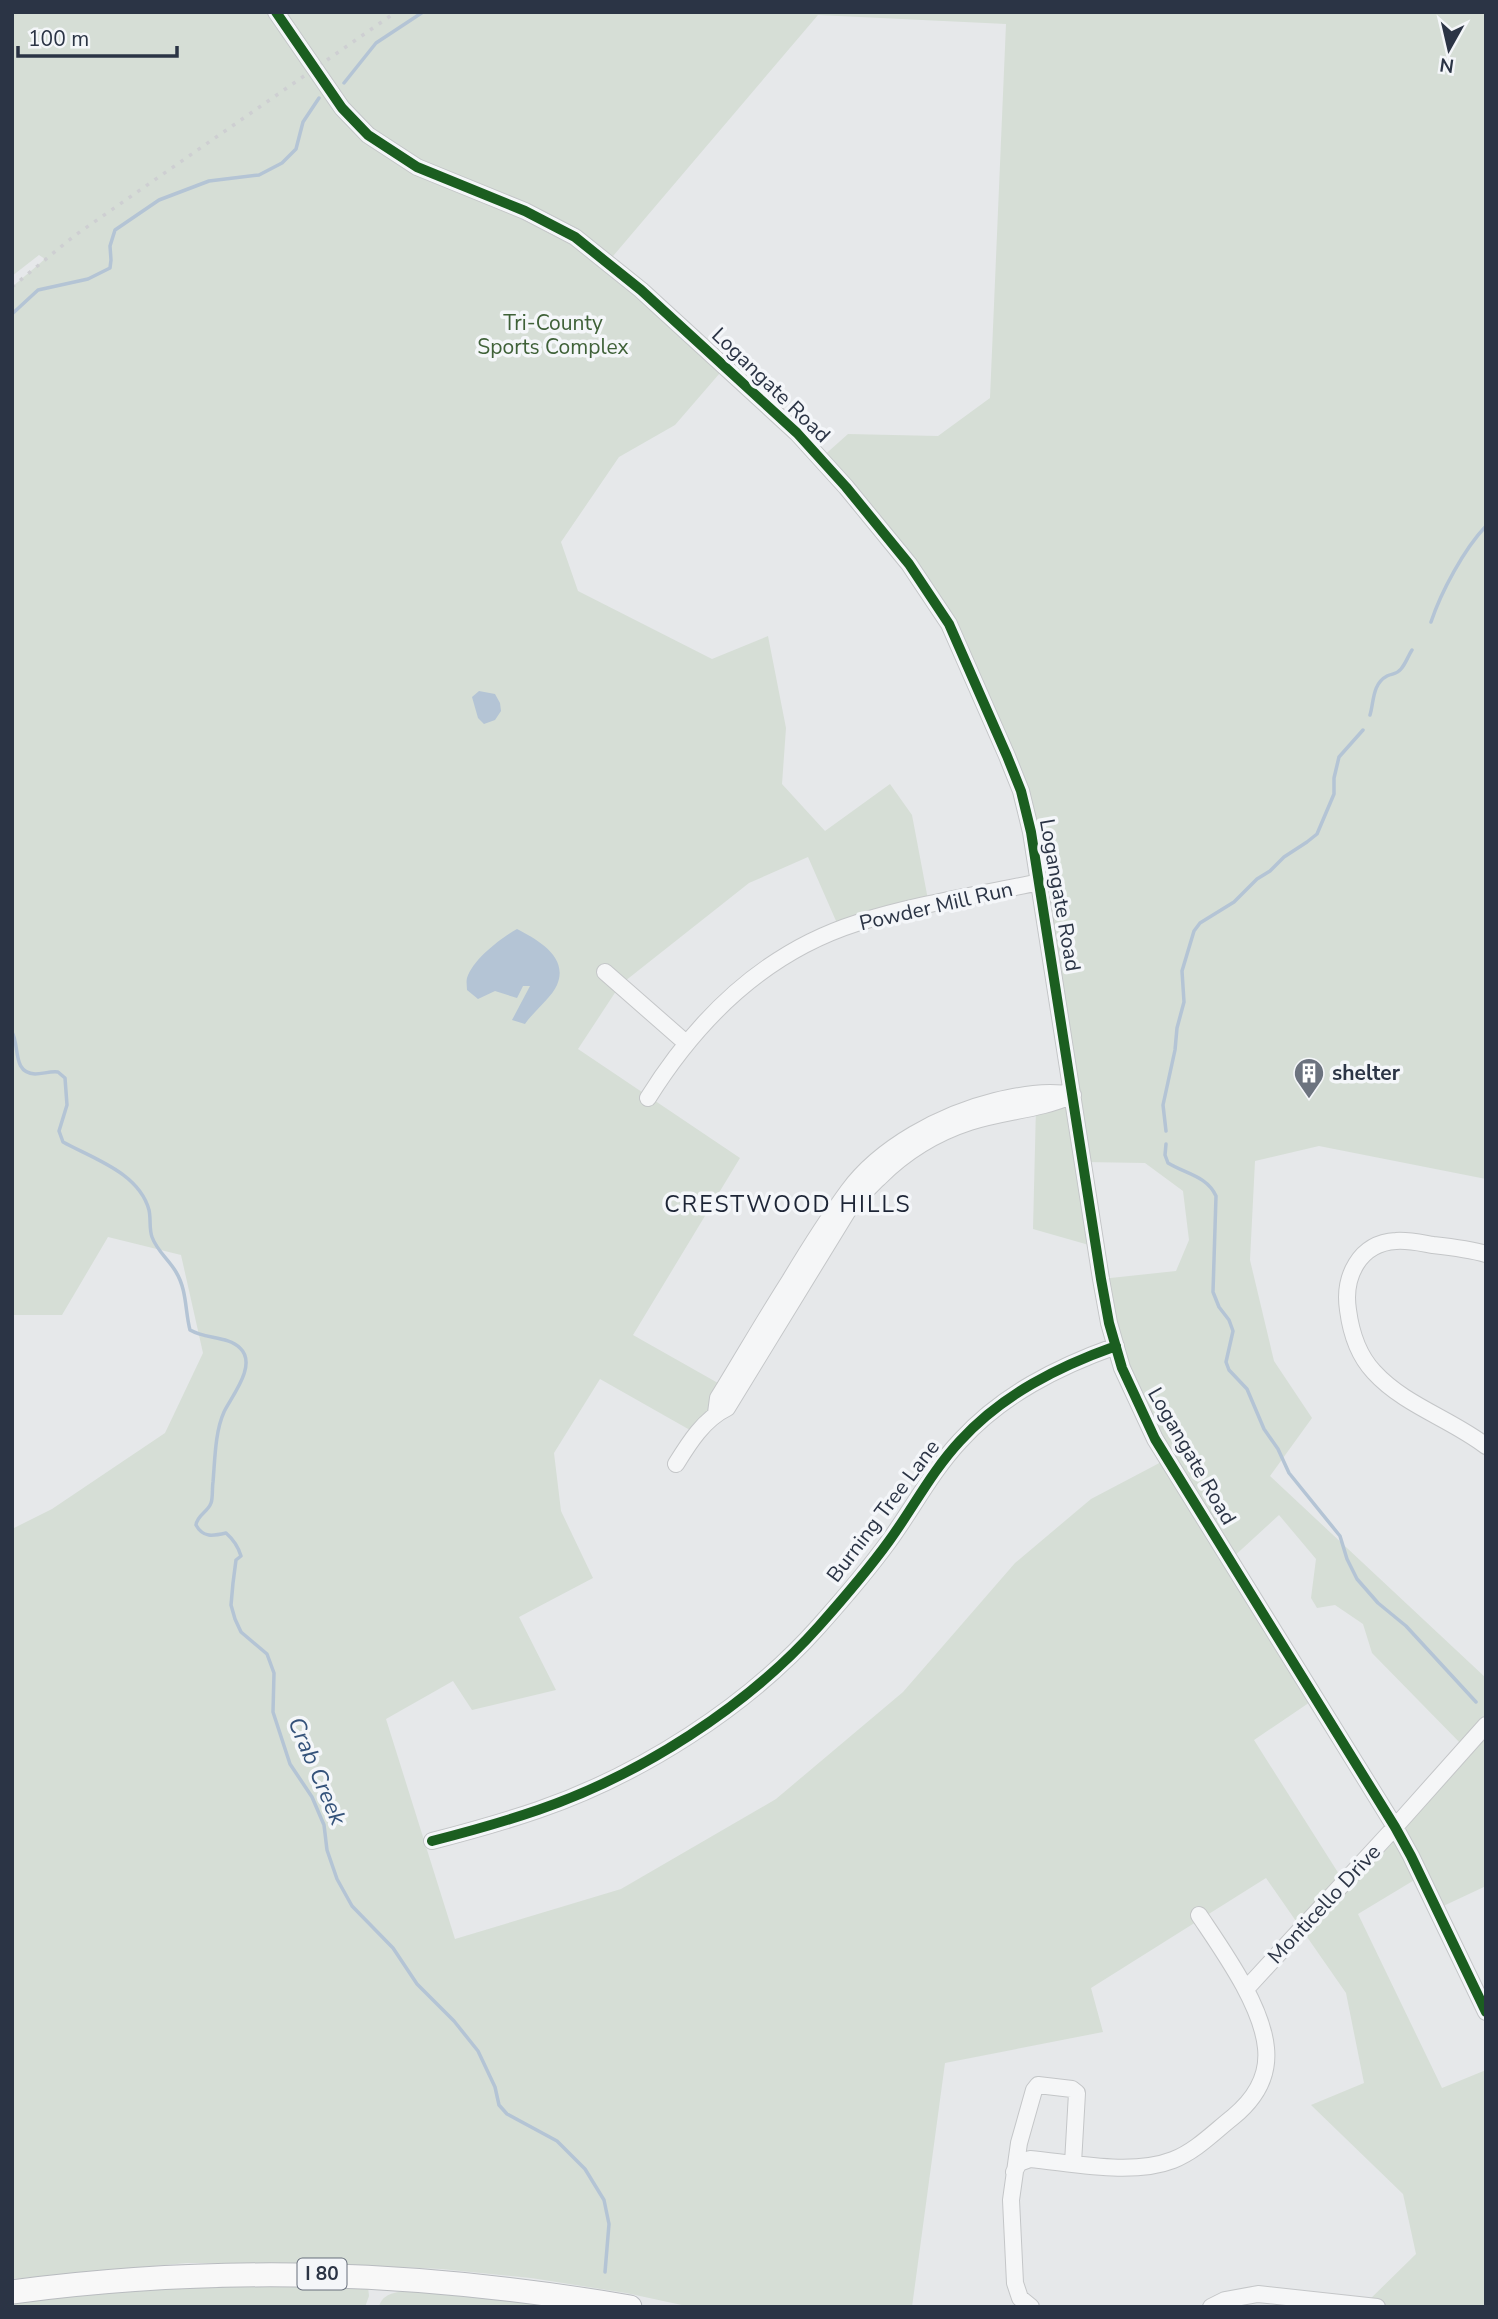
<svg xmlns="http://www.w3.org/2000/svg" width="1498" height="2319" font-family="'Nunito Sans',sans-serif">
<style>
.green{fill:#d6ded6;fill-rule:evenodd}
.water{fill:#b4c4d5}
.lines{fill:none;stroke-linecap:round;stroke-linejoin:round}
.stream{stroke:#b4c4d5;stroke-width:3.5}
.minor-casing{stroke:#c4c6c8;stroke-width:18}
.highway-casing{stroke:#b8bbbf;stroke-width:25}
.minor{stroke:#f5f6f7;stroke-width:16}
.highway{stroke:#f8f8f8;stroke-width:23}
.rail{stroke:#cecfd2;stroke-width:3.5;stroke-dasharray:3.5 7;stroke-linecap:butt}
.cycleway-casing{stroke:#f4f6f9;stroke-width:15}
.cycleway{stroke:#1b5e20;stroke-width:10}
.labels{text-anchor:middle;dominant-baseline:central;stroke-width:7;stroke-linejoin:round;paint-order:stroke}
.shield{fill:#f4f6f9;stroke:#676e7b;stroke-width:2}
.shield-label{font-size:19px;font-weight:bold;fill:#2b3445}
.park-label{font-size:21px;fill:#3f6138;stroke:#f4f6f9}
.street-label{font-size:21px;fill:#2b3445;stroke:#f4f6f9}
.poi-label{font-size:21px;font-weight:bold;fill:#2b3445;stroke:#f4f6f9;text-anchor:start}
.neighbourhood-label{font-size:23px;letter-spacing:2px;fill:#1d2536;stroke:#f4f6f9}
.water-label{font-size:23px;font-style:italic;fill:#34527a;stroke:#f4f6f9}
</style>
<rect width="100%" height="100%" fill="#e6e8ea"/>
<path class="green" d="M 12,12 L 1486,12 L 1486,1179 L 1319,1146 L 1255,1161 L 1250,1260 L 1274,1361 L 1312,1418 L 1270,1476 L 1486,1678 L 1486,1886 L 1437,1909 L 1421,1876 L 1358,1914 L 1442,2088 L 1486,2070 L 1486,2307 L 1299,2307 L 1301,2298 L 1364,2305 L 1416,2254 L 1403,2194 L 1311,2105 L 1364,2083 L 1346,1993 L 1266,1878 L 1091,1988 L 1103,2032 L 945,2063 L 912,2307 L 691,2307 L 626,2293 L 531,2278 L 441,2269 L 311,2263 L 187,2263 L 12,2279 L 12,1529 L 52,1509 L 165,1433 L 203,1353 L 181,1255 L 108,1237 L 62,1315 L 12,1315 L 12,287 L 45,259 L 39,255 L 12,276 ZM 818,15 L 1006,24 L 990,398 L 938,436 L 848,434 L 820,459 L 948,624 L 1031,832 L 1073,1094 L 1036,1107 L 1033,1229 L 1096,1247 L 1084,1162 L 1145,1163 L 1183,1191 L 1189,1240 L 1176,1271 L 1101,1279 L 1145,1421 L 1167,1459 L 1091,1499 L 1015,1563 L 903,1692 L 776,1799 L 621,1889 L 455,1939 L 386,1719 L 453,1681 L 472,1710 L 556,1690 L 519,1617 L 593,1578 L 561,1511 L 554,1453 L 600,1379 L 697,1434 L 725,1387 L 633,1335 L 740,1158 L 578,1049 L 620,985 L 749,883 L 808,857 L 840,930 L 929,905 L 912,815 L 890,784 L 825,831 L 782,784 L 786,728 L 768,636 L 712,659 L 578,591 L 561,542 L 619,457 L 675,425 L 726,366 L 608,262 ZM 1279,1515 L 1316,1559 L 1311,1598 L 1317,1608 L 1335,1605 L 1363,1624 L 1372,1653 L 1465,1748 L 1344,1882 L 1254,1740 L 1316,1698 L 1230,1560 Z
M 166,2283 L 368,2287 L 369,2296 L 365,2307 L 12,2307 L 12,2300 Z
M 403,2291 L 524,2299 L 584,2307 L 379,2307 C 382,2295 392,2293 403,2291 Z"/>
<path class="water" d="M 479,691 L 495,694 L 500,703 L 501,711 L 495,720 L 484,724 L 478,718 L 472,697 Z
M 517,929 C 538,940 569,957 557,985 C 552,997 533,1012 525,1024 L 512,1020 L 530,986 L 523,986 L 517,998 L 495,991 L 478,999 L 467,990 C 467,986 466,982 467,978 C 473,959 501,938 517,929 Z"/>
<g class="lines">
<path class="stream" d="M 344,83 L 376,43 L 423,12
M 12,314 L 38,290 L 88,279 L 110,268 L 111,260 L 110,246 L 115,230 L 159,200 L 209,181 L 259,175 L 282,163 L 296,149 L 303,122 L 319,98
M 1431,622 C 1441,592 1464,549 1486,526
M 1370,715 C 1374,702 1372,684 1387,676 C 1393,673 1396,675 1401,669 C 1406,663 1408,656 1412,650
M 12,1032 C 20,1046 12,1073 35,1074 C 43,1074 50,1071 58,1072 L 65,1078 L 67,1105 L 59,1131 L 63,1142 C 94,1159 139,1173 149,1210 C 151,1219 149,1229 152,1237 C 157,1251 169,1260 176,1272 C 187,1290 185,1311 190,1330 C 205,1339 228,1336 240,1348 C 258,1365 231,1397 224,1412 C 215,1432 215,1459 213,1482 C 212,1488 213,1498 211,1503 C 208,1512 197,1515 196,1525 C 203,1538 213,1536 226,1533 C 234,1540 238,1546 241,1556 L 236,1560 L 233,1583 L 231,1605 L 235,1619 L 241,1632 L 267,1654 L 274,1673 L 273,1712 L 290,1764 L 312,1797 L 324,1825 L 327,1850 L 337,1879 L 352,1906 L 393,1948 L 417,1984 L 454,2021 L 478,2051 L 495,2087 L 499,2105 L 507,2114 L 557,2141 L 585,2169 L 604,2200 L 609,2224 L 605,2272
M 1166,1131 L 1163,1105 L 1175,1050 L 1177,1028 L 1184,1002 L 1182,971 L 1194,931 L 1200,923 L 1234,902 L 1257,879 L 1270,871 L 1284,857 L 1307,842 L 1317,834 L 1334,794 L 1334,778 L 1339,757 L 1363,730
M 1166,1144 L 1165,1155 L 1168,1163 C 1186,1174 1207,1176 1216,1196 L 1213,1292 L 1219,1307 L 1229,1320 L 1233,1331 L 1226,1362 L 1229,1370 L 1247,1389 L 1264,1429 L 1278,1449 L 1289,1473 L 1340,1536 L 1347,1559 L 1357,1579 L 1378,1603 L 1406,1626 L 1476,1702"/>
<g class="minor-casing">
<path id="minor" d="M 276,12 L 342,108 L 368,135 L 417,167 L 525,211 L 575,237 L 641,290 L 797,433 L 846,487 L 909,564 L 949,624 L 1007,756 L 1021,791 L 1031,832 L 1101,1279 L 1109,1323 L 1122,1368 L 1155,1439 L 1395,1827 L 1411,1856 L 1486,2012
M 605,972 L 686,1043
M 648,1098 C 698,1018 766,952 857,923 C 916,904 979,895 1040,882
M 1486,1254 C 1469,1249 1451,1247 1433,1245 C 1421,1243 1408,1240 1396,1241 C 1359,1243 1343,1277 1348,1310 C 1351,1333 1358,1355 1374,1372 C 1404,1405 1451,1419 1486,1446
M 716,1413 L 718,1398 C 742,1359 765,1319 790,1280 C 808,1250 827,1220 848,1191 C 880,1147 942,1114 995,1101 C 1021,1095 1046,1090 1073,1095
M 676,1464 C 689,1443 704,1419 727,1408 L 852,1204 C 862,1196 870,1186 879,1178 C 904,1153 936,1133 970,1122 C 1004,1111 1040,1110 1073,1095
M 432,1841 C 467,1832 503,1822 538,1810 C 640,1775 747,1707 819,1626 C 843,1599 868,1570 889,1541 C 913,1508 932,1471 960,1441 C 1002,1395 1057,1367 1116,1346
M 1246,1989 L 1395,1827 L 1486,1725
M 1014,2172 L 1019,2163 L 1030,2159 C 1073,2163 1132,2176 1173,2160 C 1196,2151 1214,2132 1233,2117 C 1255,2099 1269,2077 1266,2048 C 1262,2005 1223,1951 1199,1915
M 1031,2307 L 1020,2298 L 1015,2283 L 1011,2200 L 1019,2143 L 1034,2090 L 1038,2085 L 1072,2089 L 1077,2093 L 1073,2163
M 1211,2307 L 1225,2300 L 1258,2294 L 1377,2307"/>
</g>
<g class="highway-casing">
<path id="highway" d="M 12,2292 C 224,2264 420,2271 630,2307"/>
</g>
<use href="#minor" class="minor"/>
<use href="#highway" class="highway"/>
<path class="rail" d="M 12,287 L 74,236 L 396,12"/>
<g class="cycleway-casing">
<path id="cycleway" d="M 276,12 L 342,108 L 368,135 L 417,167 L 525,211 L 575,237 L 641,290 L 797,433 L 846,487 L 909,564 L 949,624 L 1007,756 L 1021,791 L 1031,832 L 1101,1279 L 1109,1323 L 1122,1368 L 1155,1439 L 1395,1827 L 1411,1856 L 1486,2012
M 432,1841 C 467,1832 503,1822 538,1810 C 640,1775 747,1707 819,1626 C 843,1599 868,1570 889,1541 C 913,1508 932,1471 960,1441 C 1002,1395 1057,1367 1116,1346"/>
</g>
<use href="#cycleway" class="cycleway"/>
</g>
<defs>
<g id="building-pin" transform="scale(1.575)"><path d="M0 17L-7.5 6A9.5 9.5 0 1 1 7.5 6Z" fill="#6c737f" stroke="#f4f6f9"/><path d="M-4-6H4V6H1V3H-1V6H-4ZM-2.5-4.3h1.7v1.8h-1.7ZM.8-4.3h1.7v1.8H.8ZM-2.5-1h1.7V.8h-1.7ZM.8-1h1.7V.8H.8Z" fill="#fff"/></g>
</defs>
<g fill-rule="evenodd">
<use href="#building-pin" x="1309" y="1073"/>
</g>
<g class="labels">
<rect class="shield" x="297.5" y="2258.5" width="49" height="31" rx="5"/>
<g class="shield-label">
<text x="322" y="2274">I 80</text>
</g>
<g class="park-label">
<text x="553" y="323">Tri-County<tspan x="553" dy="24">Sports Complex</tspan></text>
</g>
<g class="street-label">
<text transform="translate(771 385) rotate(44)">Logangate Road</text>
<text transform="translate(1060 895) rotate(80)">Logangate Road</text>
<text transform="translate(936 906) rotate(-13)">Powder Mill Run</text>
<text transform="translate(1192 1456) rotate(60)">Logangate Road</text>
<text transform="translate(883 1511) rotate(-53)">Burning Tree Lane</text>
<text transform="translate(1324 1904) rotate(-47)">Monticello Drive</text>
</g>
<g class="poi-label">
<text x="1332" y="1073">shelter</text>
</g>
<g class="neighbourhood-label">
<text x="788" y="1204">CRESTWOOD HILLS</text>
</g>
<g class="water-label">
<text transform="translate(317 1771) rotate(67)">Crab Creek</text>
</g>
</g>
<rect width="1498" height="2319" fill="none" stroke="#2b3445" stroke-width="28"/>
<g transform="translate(1449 49) rotate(188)" stroke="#f4f6f9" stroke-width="5" paint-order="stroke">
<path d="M0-5L12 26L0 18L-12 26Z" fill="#2b3445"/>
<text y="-10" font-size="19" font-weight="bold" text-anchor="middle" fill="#2b3445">N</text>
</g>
<path d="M18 46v10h159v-10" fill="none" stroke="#2b3445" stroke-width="3.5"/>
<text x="28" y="46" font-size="21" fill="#2b3445" stroke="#f4f6f9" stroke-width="5" paint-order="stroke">100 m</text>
</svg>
